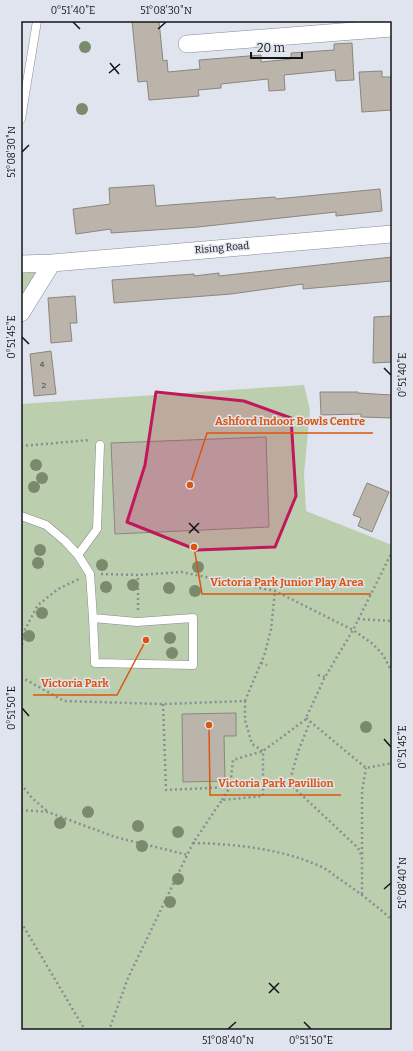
<svg xmlns="http://www.w3.org/2000/svg" width="413" height="1051" font-family="Bitter,serif">
<style>
.green{fill:#bbcfae}
.building{fill:#bab4ab;stroke:#8b867d}
.lines{fill:none;stroke-linecap:round;stroke-linejoin:round}
.service-casing{stroke:#868992;stroke-width:9}
.minor-casing{stroke:#868992;stroke-width:18}
.path{stroke:#898d94;stroke-width:2.5;stroke-dasharray:2 3;stroke-linecap:butt}
.service{stroke:#fff;stroke-width:8}
.minor{stroke:#fff;stroke-width:17}
.tree{fill:#798b6c}
.marked{fill:#c2185b;fill-opacity:0.2;stroke:#c2185b;stroke-width:3;stroke-linejoin:round}
.ticks{fill:none;stroke:#121417;stroke-width:1.5}
.labels{text-anchor:middle;dominant-baseline:central;stroke-width:3;stroke-linejoin:round;paint-order:stroke}
.number-label{font-size:8px;fill:#3c3c3c}
.street-label{font-size:10px;fill:#121417;stroke:#e0e4ee}
.leader{fill:none;stroke:#dd560d;stroke-width:1.5}
.callout-dot{fill:#dd560d;stroke:#e0e4ee;stroke-width:1.5}
.callout-label{font-size:11px;text-anchor:middle;font-weight:bold;fill:#dd560d;stroke:#e0e4ee;stroke-width:3;stroke-linejoin:round;paint-order:stroke}
.neatline{fill:none;stroke:#121417;stroke-width:1.5}
.ticks-label{font-size:10px;text-anchor:middle;fill:#121417}
</style>
<rect width="100%" height="100%" fill="#e0e4ee"/>
<path class="green" d="M 40,270 L 21,306 L 21,271 Z
M 304,385 L 310,410 L 304,474 L 306,511 L 392,545 L 392,1030 L 21,1030 L 21,404 Z"/>
<path class="building" d="M 132,21 L 159,21 L 163,61 L 167,60 L 168,72 L 200,69 L 199,60 L 261,55 L 261,62 L 291,59 L 291,53 L 334,50 L 334,44 L 352,43 L 354,80 L 336,81 L 335,70 L 284,75 L 285,90 L 269,91 L 268,79 L 221,84 L 221,88 L 198,90 L 199,96 L 149,100 L 147,81 L 138,82 Z
M 382,71 L 382,77 L 392,77 L 392,110 L 362,112 L 359,72 Z
M 154,185 L 156,206 L 275,197 L 276,199 L 380,189 L 382,211 L 336,216 L 336,212 L 198,227 L 111,233 L 111,229 L 76,234 L 73,209 L 110,204 L 109,188 Z
M 392,257 L 392,281 L 303,289 L 303,284 L 231,294 L 114,303 L 112,280 L 194,274 L 194,276 L 219,273 L 219,276 Z
M 75,296 L 77,323 L 70,323 L 72,341 L 51,343 L 48,298 Z
M 392,316 L 392,362 L 373,363 L 374,317 Z
M 51,351 L 56,394 L 34,396 L 30,354 Z
M 320,392 L 358,392 L 358,393 L 392,395 L 392,418 L 361,417 L 361,414 L 321,415 Z
M 266,437 L 269,527 L 115,534 L 111,443 Z
M 367,483 L 389,492 L 372,532 L 358,526 L 361,518 L 353,515 Z
M 236,713 L 236,736 L 224,736 L 225,781 L 183,782 L 182,714 Z"/>
<g class="lines">
<g class="service-casing">
<path id="service" d="M 21,119 L 37,21
M 21,516 L 46,525 L 65,541 L 78,555 L 90,574 L 93,618 L 95,663 L 193,665 L 193,618 L 137,622 L 93,618
M 78,555 L 97,529 L 100,445"/>
</g>
<g class="minor-casing">
<path id="minor" d="M 187,44 L 392,28
M 21,264 L 52,263 L 392,234
M 21,313 L 52,263"/>
</g>
<path class="path" d="M 21,446 L 90,440
M 101,574 L 138,575 L 181,572 L 275,591 L 353,630 L 373,644 L 383,655 L 392,672
M 138,610 L 138,575
M 358,619 L 392,621
M 21,660 L 23,633 L 38,605 L 58,589 L 79,579
M 261,663 L 267,665
M 318,675 L 325,677
M 21,677 L 64,701 L 163,704 L 245,701 L 245,720 L 252,744 L 263,751 L 263,796 L 222,800 L 193,843 L 128,978 L 109,1030
M 245,701 L 265,653 L 271,629 L 275,591
M 163,704 L 166,790 L 230,787
M 306,718 L 366,768 L 392,763
M 289,783 L 358,848 L 362,857 L 362,895
M 21,784 L 32,798 L 47,811
M 263,786 L 289,783 L 299,749 L 310,722
M 222,800 L 230,787 L 233,760 L 263,751 L 305,720 L 325,677 L 353,630 L 392,552
M 21,810 L 48,812 L 115,837 L 188,855
M 193,843 C 237,844 284,849 324,868 C 331,872 337,878 344,882 C 361,894 377,906 392,920
M 362,854 L 362,791 L 366,768
M 21,922 L 85,1030"/>
<use href="#service" class="service"/>
<use href="#minor" class="minor"/>
</g>
<g class="tree">
<circle cx="85" cy="47" r="6"/>
<circle cx="82" cy="109" r="6"/>
<circle cx="36" cy="465" r="6"/>
<circle cx="42" cy="478" r="6"/>
<circle cx="34" cy="487" r="6"/>
<circle cx="40" cy="550" r="6"/>
<circle cx="38" cy="563" r="6"/>
<circle cx="102" cy="565" r="6"/>
<circle cx="198" cy="567" r="6"/>
<circle cx="133" cy="585" r="6"/>
<circle cx="106" cy="587" r="6"/>
<circle cx="169" cy="588" r="6"/>
<circle cx="195" cy="591" r="6"/>
<circle cx="42" cy="613" r="6"/>
<circle cx="29" cy="636" r="6"/>
<circle cx="170" cy="638" r="6"/>
<circle cx="172" cy="653" r="6"/>
<circle cx="366" cy="727" r="6"/>
<circle cx="88" cy="812" r="6"/>
<circle cx="60" cy="823" r="6"/>
<circle cx="138" cy="826" r="6"/>
<circle cx="178" cy="832" r="6"/>
<circle cx="142" cy="846" r="6"/>
<circle cx="178" cy="879" r="6"/>
<circle cx="170" cy="902" r="6"/>
</g>
<path class="marked" d="M 156,392 L 244,401 L 291,418 L 296,496 L 275,547 L 197,550 L 127,522 L 145,465 Z"/>
<path class="ticks" d="M 73,22 L 80,29M 158,29 L 166,22M 110,63 L 119,74M 109,73 L 120,64M 22,152 L 29,145M 22,337 L 29,344M 384,368 L 391,375M 189,523 L 199,533M 189,533 L 199,523M 22,708 L 29,716M 384,739 L 391,747M 384,889 L 391,883M 269,983 L 279,993M 269,993 L 279,983M 304,1022 L 311,1029M 228,1029 L 236,1022"/>
<g class="labels">
<g class="number-label">
<text x="42" y="364">4</text>
<text x="44" y="385">2</text>
</g>
<g class="street-label">
<text transform="translate(222 248) rotate(-5)">Rising Road</text>
</g>
</g>
<path class="leader" d="M190 485L207 433H373M194 547L202 594H371M146 640L117 695H33M209 725L210 795H341"/>
<g class="callout-dot">
<circle cx="190" cy="485" r="4"/>
<circle cx="194" cy="547" r="4"/>
<circle cx="146" cy="640" r="4"/>
<circle cx="209" cy="725" r="4"/>
</g>
<g class="callout-label">
<text x="290" y="425">Ashford Indoor Bowls Centre</text>
<text x="287" y="586">Victoria Park Junior Play Area</text>
<text x="75" y="687">Victoria Park</text>
<text x="276" y="787">Victoria Park Pavillion</text>
</g>
<rect width="413" height="1051" fill="none" stroke="#e0e4ee" stroke-width="44"/>
<path d="M251 52v6h51v-6" fill="none" stroke="#121417" stroke-width="2"/>
<text x="257" y="52" font-size="12" fill="#121417" stroke="#e0e4ee" stroke-width="3" paint-order="stroke">20 m</text>
<rect x="22" y="22" width="369" height="1007" class="neatline"/>
<g class="ticks-label">
<text x="73" y="14">0°51'40"E</text>
<text x="166" y="14">51°08'30"N</text>
<text transform="translate(11 152) rotate(-90)" y="4">51°08'30"N</text>
<text transform="translate(11 337) rotate(-90)" y="4">0°51'45"E</text>
<text transform="translate(402 375) rotate(-90)" y="4">0°51'40"E</text>
<text transform="translate(11 708) rotate(-90)" y="4">0°51'50"E</text>
<text transform="translate(402 747) rotate(-90)" y="4">0°51'45"E</text>
<text transform="translate(402 883) rotate(-90)" y="4">51°08'40"N</text>
<text x="228" y="1044">51°08'40"N</text>
<text x="311" y="1044">0°51'50"E</text>
</g>
</svg>
